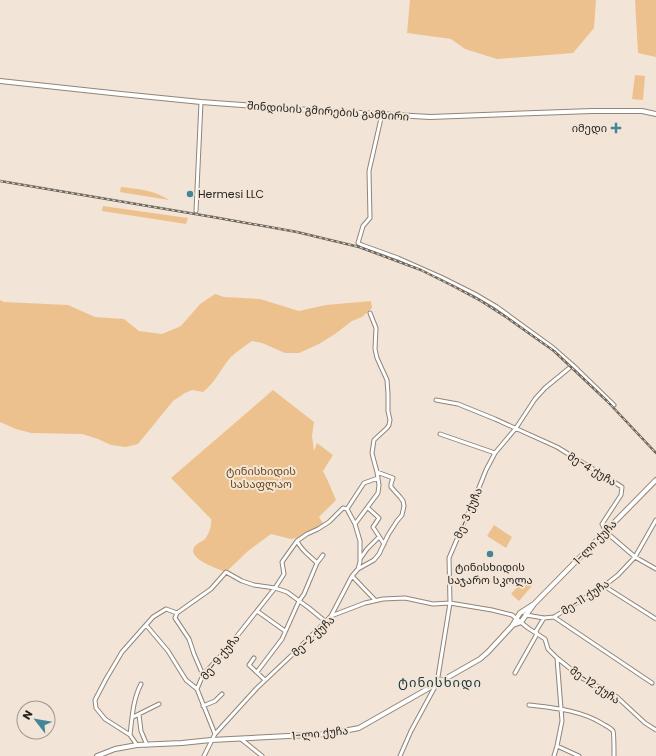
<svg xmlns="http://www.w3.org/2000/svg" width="656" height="756" font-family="Poppins,'Noto Sans Georgian',sans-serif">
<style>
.green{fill:#edc18d}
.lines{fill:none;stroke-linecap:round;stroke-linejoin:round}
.minor-casing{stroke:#908578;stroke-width:5}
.secondary-casing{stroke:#908578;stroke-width:6}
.minor{stroke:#fff;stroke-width:3}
.secondary{stroke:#fff;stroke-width:4}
.rail-casing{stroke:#6d665e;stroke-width:2.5}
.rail{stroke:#f2e5d7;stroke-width:1;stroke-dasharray:3;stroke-linecap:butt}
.poi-dot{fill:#458598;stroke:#f2e5d7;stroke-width:1.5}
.labels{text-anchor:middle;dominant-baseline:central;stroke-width:4;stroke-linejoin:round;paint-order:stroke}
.street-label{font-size:11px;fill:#27231e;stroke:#f2e5d7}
.poi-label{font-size:11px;fill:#27231e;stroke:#f2e5d7;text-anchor:end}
.park-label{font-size:11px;fill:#6d4711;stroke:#f2e5d7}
.quarter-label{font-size:13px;letter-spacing:1px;fill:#17363f;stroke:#f2e5d7}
</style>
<rect width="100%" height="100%" fill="#f2e5d7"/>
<path class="green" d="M 410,0 L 596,0 L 594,28 L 573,53 L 497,59 L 465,49 L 451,39 L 407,33 Z
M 635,0 L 656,0 L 656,57 L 638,53 Z
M 635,75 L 645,76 L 643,100 L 632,99 Z
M 121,187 C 138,189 154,190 169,200 L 120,192 Z
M 103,206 L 188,218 L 186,224 L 102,211 Z
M 215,294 L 224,297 L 260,299 L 299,311 L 326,305 L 371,301 L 372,308 L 362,317 L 352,321 L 335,334 L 319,344 L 299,353 L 285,353 L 262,343 L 252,341 C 245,346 237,351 231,357 C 220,369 216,382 203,392 L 192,390 L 185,393 L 173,401 L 138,444 L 126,447 L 111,445 L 98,439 L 82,434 L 31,433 L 16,429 L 0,422 L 0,300 L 4,302 L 68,305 L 95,317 L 124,319 L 139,331 L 162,334 L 181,326 L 200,304 Z
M 273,390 L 314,422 L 312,436 L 314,451 L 317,443 L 333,455 L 323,471 L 327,479 L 336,500 L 319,517 L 324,525 L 297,541 L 296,538 L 291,539 L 271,534 L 248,551 L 226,572 C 218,569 183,558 196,545 C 198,543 201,542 204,540 C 209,535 212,525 211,519 L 171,478 Z
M 494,525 L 512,537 L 506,548 L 487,536 Z
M 524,579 L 532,586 L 519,601 L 511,594 Z"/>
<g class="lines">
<g class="minor-casing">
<path id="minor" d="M 382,114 L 369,171 L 370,218 L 363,226 L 358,243 L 362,245 L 398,258 L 441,277 L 475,294 L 497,307 L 552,347 L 577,369 L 614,405
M 196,211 L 201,102
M 436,400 L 458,404 L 495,419 L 557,447 L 622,487 L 621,495 L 602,524 L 606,532 L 635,557 L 656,569
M 440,434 L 495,453
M 368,508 L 379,518 L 373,527 L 384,544
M 355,524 L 378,493 L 379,485 L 377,472 L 374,461 L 372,453 L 374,440 L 387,428 L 389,425 L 390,420 L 388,411 L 388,394 L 387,380 L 377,358 L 375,349 L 376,328 L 370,313
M 297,541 C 301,550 310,556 317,563
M 360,559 L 367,549 L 379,537
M 358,569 L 374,560 L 379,554 L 388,535 L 397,521 L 402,515 L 404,506 L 403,501 L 400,497 L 391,487 L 391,484 L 393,478 L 377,472
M 352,576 L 375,600
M 604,586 L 656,619
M 257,611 L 285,631
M 525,614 L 526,615 L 544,618 L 554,617 L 604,586 L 618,575 L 635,557 L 656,520
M 331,616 L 352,576 L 358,569 L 360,562 L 360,541 L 355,524 L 347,509
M 554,617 L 652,683
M 146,625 L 168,651 L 186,680 L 197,689
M 254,658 L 249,665 L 265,680
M 257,672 L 282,639 L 299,601 L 304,594 L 317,563 L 323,555
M 515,673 L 537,634 L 536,631 L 544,618
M 203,675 L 194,654 L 189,639 L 175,618 L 177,613 L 211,589 L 226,572 L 242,581 L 254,585 L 275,588 L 287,592 L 309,608 L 326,622
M 529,705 C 554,708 581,710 603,724 C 606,726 611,728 613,731 C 614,733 614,752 614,756
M 203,706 L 215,701 L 222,694
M 139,715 L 141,731 L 147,745
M 133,717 L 159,704
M 215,734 L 197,689 L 203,675 L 226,650 L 275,588 L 284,574 L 282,562 L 297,541 L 307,534 L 318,529 L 329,522 L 343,508 L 347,509 L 364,483 L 378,478
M 130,735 C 132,718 133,699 141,684
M 241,739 L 262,756
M 137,745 L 130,735 L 105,719 L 96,708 L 95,700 L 106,679 L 122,652 L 153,617 L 166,609 L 177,613
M 557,746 L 579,756
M 204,756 L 215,734 L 257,688 L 293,654 L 331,616 L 365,603 L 383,599 L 405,598 L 433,604 L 450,603 L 492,610 L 512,615 L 528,628 L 545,639 L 548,649 L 557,658 L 582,678 L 617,697 L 645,723 L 656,730
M 400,756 L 411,731 L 437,683 L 450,603 L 449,558 L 478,490 L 486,470 L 495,453 L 516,428 L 535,399 L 545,388 L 573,365
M 554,756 L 557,746 L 562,721 L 557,658"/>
</g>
<g class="secondary-casing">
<path id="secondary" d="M 0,81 L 121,94 L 201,102 L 309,110 L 430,117 L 592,111 L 642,111 L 656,114
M 513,625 L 521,622 L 534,604 L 656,480
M 97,756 L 115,749 L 137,745 L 182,743 L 211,740 L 328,734 L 359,728 L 480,659 L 488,652 L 512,626 L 520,613 L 534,604"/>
</g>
<use href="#minor" class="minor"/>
<use href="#secondary" class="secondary"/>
<g class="rail-casing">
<path id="rail" d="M 0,181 L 213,217 L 297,232 L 359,247 L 421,270 L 455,287 L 481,301 L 506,317 L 554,351 L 607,401 L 656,453"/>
</g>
<use href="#rail" class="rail"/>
</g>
<g class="poi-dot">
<path d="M614 122h4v4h4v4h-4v4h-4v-4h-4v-4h4z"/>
<circle cx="190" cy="194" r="4"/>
<circle cx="490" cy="554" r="4"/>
</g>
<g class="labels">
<g class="street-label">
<text transform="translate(328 111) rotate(4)">შინდისის გმირების გამზირი</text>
<text transform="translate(592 469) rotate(31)">მე-4 ქუჩა</text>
<text transform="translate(468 513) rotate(-67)">მე-3 ქუჩა</text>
<text transform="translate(595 542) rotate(-46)">1-ლი ქუჩა</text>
<text transform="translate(585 597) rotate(-33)">მე-11 ქუჩა</text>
<text transform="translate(313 636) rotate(-43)">მე-2 ქუჩა</text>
<text transform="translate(220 657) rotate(-51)">მე-9 ქუჩა</text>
<text transform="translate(595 685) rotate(34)">მე-12 ქუჩა</text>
<text transform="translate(320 733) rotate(-6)">1-ლი ქუჩა</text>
</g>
<g class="poi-label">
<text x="607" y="128">იმედი</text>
<text x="198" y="194" text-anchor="start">Hermesi LLC</text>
<text x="490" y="567" text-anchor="middle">ტინისხიდის<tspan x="490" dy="13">საჯარო სკოლა</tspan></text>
</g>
<g class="park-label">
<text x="261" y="471">ტინისხიდის<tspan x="261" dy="13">სასაფლაო</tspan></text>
</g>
<g class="quarter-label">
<text x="440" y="682">ტინისხიდი</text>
</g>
</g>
<g transform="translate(36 720) rotate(301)"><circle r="19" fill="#f2e5d7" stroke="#a1978d"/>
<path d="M0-3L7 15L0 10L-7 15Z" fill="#458598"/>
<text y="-6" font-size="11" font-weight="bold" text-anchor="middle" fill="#27231e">N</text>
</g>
</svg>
